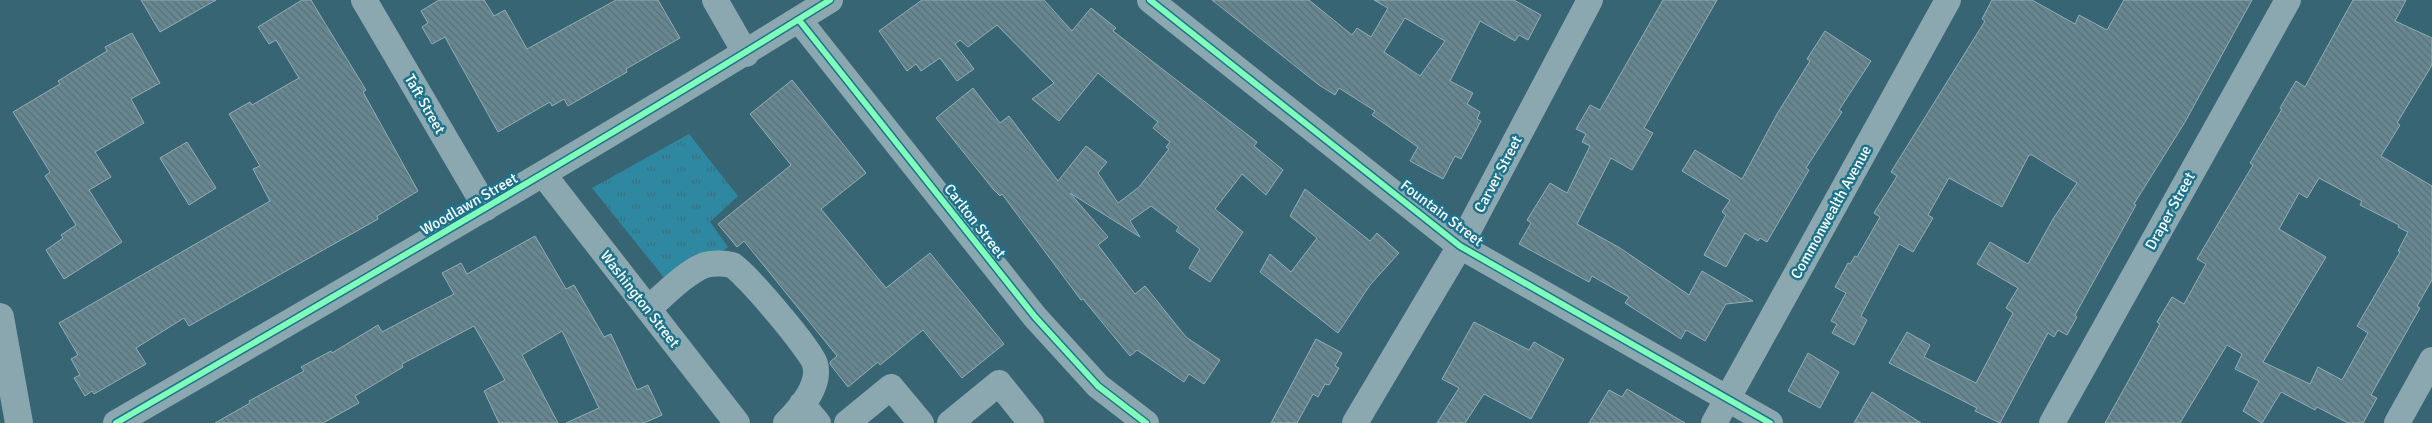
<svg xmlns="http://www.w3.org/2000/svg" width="2432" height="423" font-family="Signika,sans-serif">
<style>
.park{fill:url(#park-tufts)}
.building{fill:url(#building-back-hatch);stroke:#92aeb6;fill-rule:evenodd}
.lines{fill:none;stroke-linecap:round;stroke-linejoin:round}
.minor{stroke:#8ba8b0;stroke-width:26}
.major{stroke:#8aa6ae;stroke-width:28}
.cycleway-casing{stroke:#1e738c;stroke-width:9}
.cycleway{stroke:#80ffba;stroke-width:6}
.labels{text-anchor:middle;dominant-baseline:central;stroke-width:5;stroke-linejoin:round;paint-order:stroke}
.street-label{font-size:15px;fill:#fff;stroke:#1e738c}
</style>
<defs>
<pattern id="park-tufts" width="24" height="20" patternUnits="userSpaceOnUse" patternTransform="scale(1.25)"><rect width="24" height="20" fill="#2f88a1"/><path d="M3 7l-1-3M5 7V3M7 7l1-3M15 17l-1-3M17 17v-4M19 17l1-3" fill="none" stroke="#3b707f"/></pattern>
<pattern id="building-back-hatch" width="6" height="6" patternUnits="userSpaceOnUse" patternTransform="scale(1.25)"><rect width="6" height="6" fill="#668791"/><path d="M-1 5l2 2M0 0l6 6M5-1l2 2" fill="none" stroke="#5c6f75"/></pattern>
</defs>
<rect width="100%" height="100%" fill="#376573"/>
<path class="park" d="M 689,134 L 738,196 L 710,222 L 728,247 L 674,290 L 592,188 Z"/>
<path class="building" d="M 141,0 L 216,0 L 160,32 Z
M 302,0 L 311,0 L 326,25 L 366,90 L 363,92 L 418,191 L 377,216 L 378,219 L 189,326 L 184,318 L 136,348 L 146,364 L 94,394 L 92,391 L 85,396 L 74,378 L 80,375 L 71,359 L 78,355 L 59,323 L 270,201 L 253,169 L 260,166 L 229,114 L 250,102 L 252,105 L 299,78 L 276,40 L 269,44 L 258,27 Z
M 439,0 L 484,0 L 494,16 L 505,10 L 527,49 L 616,0 L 658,0 L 680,38 L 626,69 L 627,72 L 568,106 L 564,99 L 552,106 L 550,102 L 498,132 L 445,37 L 432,44 L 422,27 L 428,23 L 421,11 Z
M 922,0 L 1044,0 L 1072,31 L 1091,8 L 1116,28 L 1113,31 L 1257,142 L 1254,146 L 1283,170 L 1266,195 L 1242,174 L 1215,209 L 1243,232 L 1210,282 L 1189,268 L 1200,249 L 1176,231 L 1179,227 L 1151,206 L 1130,221 L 1140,237 L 1070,193 L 1108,237 L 1098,245 L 1135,294 L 1145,286 L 1186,337 L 1220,360 L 1204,384 L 1189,374 L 1184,382 L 1137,350 L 1130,356 L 1083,299 L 1081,300 L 1002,194 L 1000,196 L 993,189 L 936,118 L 973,88 L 1000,123 L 1009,116 L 1058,181 L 1086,146 L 1107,162 L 1098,173 L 1118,203 L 1139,187 L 1169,149 L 1166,147 L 1170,142 L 1153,128 L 1158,122 L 1098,73 L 1059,121 L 1032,99 L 1054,83 L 997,25 L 968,47 L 960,40 L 955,44 L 974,69 L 957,81 L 940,58 L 921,71 L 916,64 L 907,71 L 879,31 Z
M 1212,0 L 1309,0 L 1352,35 L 1357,28 L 1371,37 L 1388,8 L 1374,0 L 1514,0 L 1541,15 L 1528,40 L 1519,35 L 1515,41 L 1480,21 L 1450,81 L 1473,93 L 1467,104 L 1480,112 L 1477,119 L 1481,121 L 1461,159 L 1455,156 L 1443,179 L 1410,161 L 1418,147 L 1372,115 L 1375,111 L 1339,88 L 1335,95 L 1319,85 ZM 1405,18 L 1445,41 L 1420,76 L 1384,52 Z
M 1663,0 L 1717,0 L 1644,128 L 1653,133 L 1632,170 L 1611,158 L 1577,224 L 1620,248 L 1689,295 L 1702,271 L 1753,301 L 1726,304 L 1705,341 L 1686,330 L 1681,339 L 1625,303 L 1629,297 L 1592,276 L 1589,282 L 1519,244 L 1531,223 L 1527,220 L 1550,183 L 1567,193 L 1590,146 L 1582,142 L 1586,134 L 1576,129 L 1590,105 L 1600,110 Z
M 1992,0 L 2032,0 L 2075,24 L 2079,15 L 2107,30 L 2124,0 L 2252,0 L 2185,122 L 2134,204 L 2136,205 L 2075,315 L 2077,317 L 2067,335 L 2058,330 L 2054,337 L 2048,333 L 2000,423 L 1975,411 L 1977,408 L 1889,363 L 1907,332 L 1930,345 L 1924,357 L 1976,383 L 2013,313 L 2006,308 L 2018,288 L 1977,264 L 1990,242 L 2028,264 L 2053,219 L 2077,183 L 2032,155 L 2029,155 L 2002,207 L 1949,178 L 1928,215 L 1933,218 L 1913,252 L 1899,244 L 1861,316 L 1867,320 L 1854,345 L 1832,333 L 1837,324 L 1831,321 L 1846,293 L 1835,287 L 1848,263 L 1850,264 L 1855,256 L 1857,257 L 1880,217 L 1874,213 L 1897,176 L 1891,172 L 1985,21 L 1982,19 Z
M 2353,0 L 2406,0 L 2395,21 L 2432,38 L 2432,65 L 2397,123 L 2400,125 L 2381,156 L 2432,186 L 2432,280 L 2417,306 L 2420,308 L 2371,395 L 2377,398 L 2363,423 L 2348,423 L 2317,407 L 2315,410 L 2281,392 L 2262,423 L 2243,411 L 2259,381 L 2235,369 L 2242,354 L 2227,345 L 2180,423 L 2105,423 L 2160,324 L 2157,322 L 2172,297 L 2184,304 L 2206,264 L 2197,259 L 2253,165 L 2250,163 L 2282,109 L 2280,108 L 2296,81 L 2305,87 ZM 2319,178 L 2362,201 L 2360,205 L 2399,225 L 2398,227 L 2408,232 L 2398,251 L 2400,252 L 2357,326 L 2368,333 L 2342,380 L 2318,367 L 2310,384 L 2263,362 L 2326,257 L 2279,229 L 2299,193 L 2307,198 Z
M 1825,31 L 1871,61 L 1839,110 L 1842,112 L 1806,168 L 1809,170 L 1767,242 L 1760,238 L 1758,241 L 1745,233 L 1726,267 L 1704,255 L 1726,215 L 1722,212 L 1730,200 L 1682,171 L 1695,150 L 1742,179 L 1777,114 L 1810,61 L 1807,59 Z
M 132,33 L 160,83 L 131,99 L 144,123 L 95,152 L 111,177 L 89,190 L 122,242 L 64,279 L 46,250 L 63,238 L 61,235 L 76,225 L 45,176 L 50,172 L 13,112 L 60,84 L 58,81 L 107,51 L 105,47 Z
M 792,80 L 866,173 L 821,209 L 886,288 L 930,253 L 1004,344 L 962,378 L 923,330 L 880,365 L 878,362 L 848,387 L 830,364 L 830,362 L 837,356 L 744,241 L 737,247 L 718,224 L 791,165 L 750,114 Z
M 187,142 L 216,188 L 189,205 L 160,158 Z
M 1305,189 L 1370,241 L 1377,233 L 1399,253 L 1370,285 L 1338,333 L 1260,272 L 1270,254 L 1291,272 L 1317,238 L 1290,216 Z
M 535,236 L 566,289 L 574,285 L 604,337 L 611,334 L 637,390 L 648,385 L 662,415 L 644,423 L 566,423 L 599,408 L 562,331 L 522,355 L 558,423 L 499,423 L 484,391 L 505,380 L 474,326 L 402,364 L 403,367 L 355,396 L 359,403 L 323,423 L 215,423 L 250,403 L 249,401 L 304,371 L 301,367 L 331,351 L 332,353 L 378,325 L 382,332 L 454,294 L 442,273 L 461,263 L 467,274 Z
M 1474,322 L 1529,350 L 1534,342 L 1564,359 L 1531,419 L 1484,394 L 1465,423 L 1437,423 L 1459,388 L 1442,379 Z
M 1316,339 L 1342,353 L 1335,366 L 1339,368 L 1329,385 L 1325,384 L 1318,397 L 1313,394 L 1297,423 L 1271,423 Z
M 1808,353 L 1839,372 L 1820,408 L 1788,391 Z
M 1627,389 L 1685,423 L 1589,423 L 1609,390 L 1622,397 Z
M 1872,392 L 1921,423 L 1854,423 Z"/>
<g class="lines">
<path class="minor" d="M 364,0 L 486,208
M 715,0 L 746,54
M 1150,0 L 1460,246 L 1770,423
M 799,20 L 1035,317 L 1098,386 L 1146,423
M 543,174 L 737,423
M 648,309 C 663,296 686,272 705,265 C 712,263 725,263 732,265 C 744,271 812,351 815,364 C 821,386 800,409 786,423
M 802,404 L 818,423
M 116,423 C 355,284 595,146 830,0
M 847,423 L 891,387 L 921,423
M 950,423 L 999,383 L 1031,423
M 1355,423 L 1460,246 L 1590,0
M 1714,423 L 1948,0
M 2052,423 L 2288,0
M 2397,423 L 2432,360"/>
<path class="major" d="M 0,317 L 19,423"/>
<g class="cycleway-casing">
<path id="cycleway" d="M 1150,0 L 1460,246 L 1770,423
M 799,20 L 1035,317 L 1098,386 L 1146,423
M 116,423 C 355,284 595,146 830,0"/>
</g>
<use href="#cycleway" class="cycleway"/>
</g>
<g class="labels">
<g class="street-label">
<text transform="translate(425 104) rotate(60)">Taft Street</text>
<text transform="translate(1498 174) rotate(-62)">Carver Street</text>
<text transform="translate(469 204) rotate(-30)">Woodlawn Street</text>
<text transform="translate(2170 211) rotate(-61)">Draper Street</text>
<text transform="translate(1831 212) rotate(-61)">Commonwealth Avenue</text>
<text transform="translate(1442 213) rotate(37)">Fountain Street</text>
<text transform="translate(975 221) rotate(52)">Carlton Street</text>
<text transform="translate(640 299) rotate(52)">Washington Street</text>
</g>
</g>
</svg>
